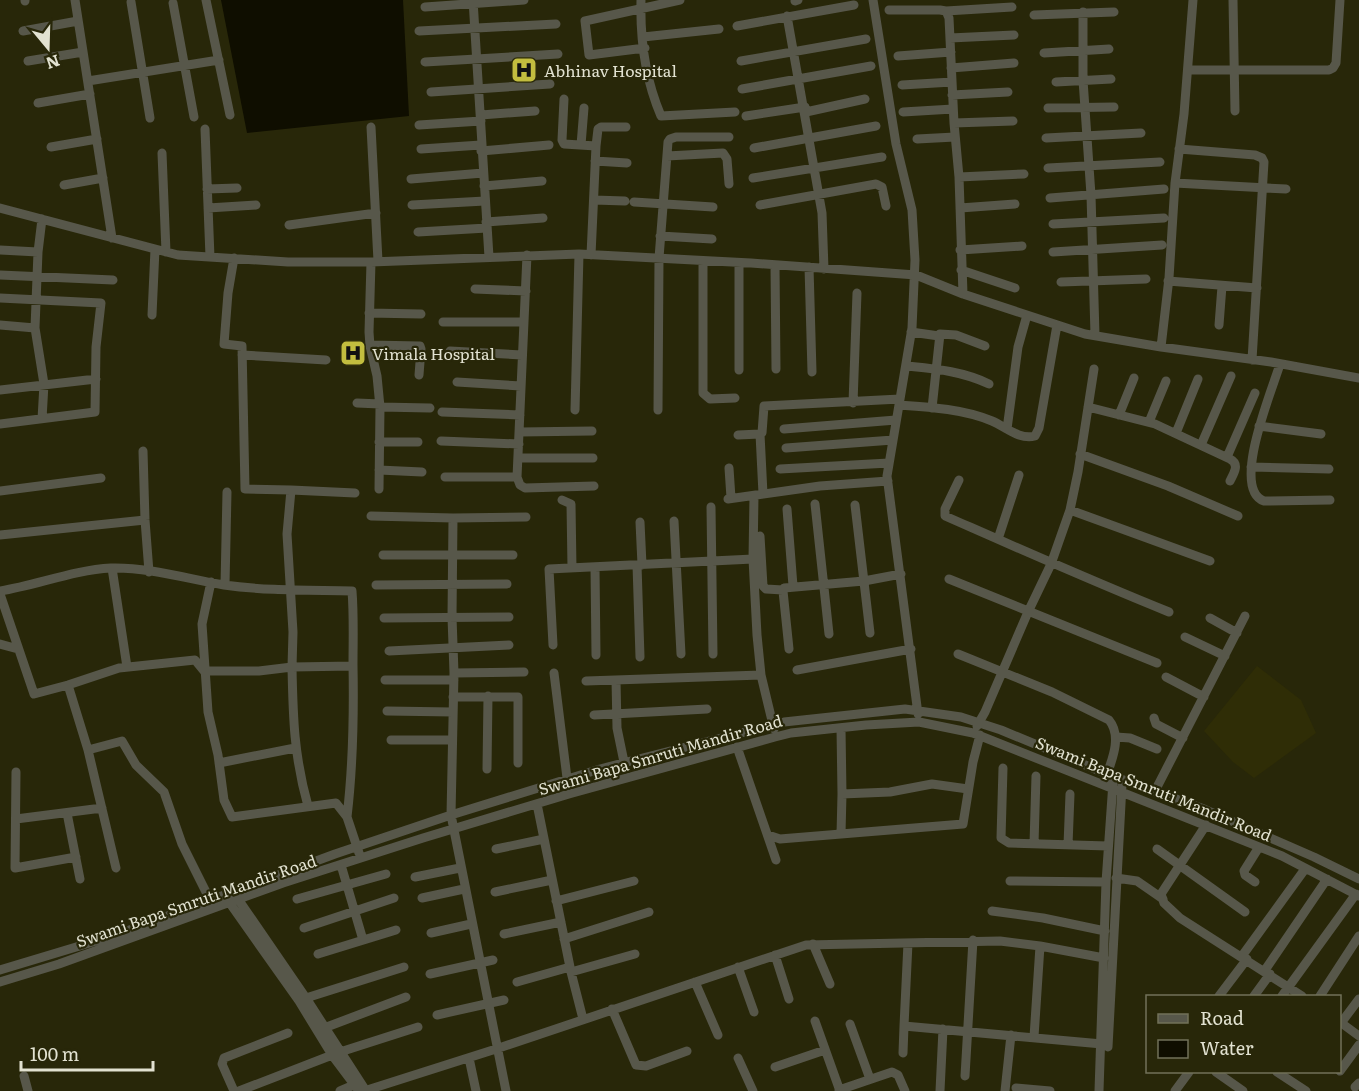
<svg xmlns="http://www.w3.org/2000/svg" width="1359" height="1091" font-family="Literata,serif">
<style>
.built{fill:#2f2d06}
.water{fill:#0f0e00}
.lines{fill:none;stroke-linecap:round;stroke-linejoin:round}
.minor{stroke:#57574a;stroke-width:9}
.labels{text-anchor:middle;dominant-baseline:central;stroke-width:4.5;stroke-linejoin:round;paint-order:stroke}
.poi-label{font-size:16px;fill:#e2e2d1;stroke:#282709;text-anchor:start}
.street-label{font-size:16px;fill:#e2e2d1;stroke:#282709}
</style>
<rect width="100%" height="100%" fill="#282709"/>
<path class="built" d="M 1257,666 L 1301,700 L 1316,733 L 1254,778 L 1233,762 L 1204,731 Z"/>
<path class="water" d="M 221,0 L 403,0 L 409,116 L 247,133 Z"/>
<g class="lines">
<path class="minor" d="M 25,0 L 25,1
M 75,0 L 112,238
M 206,0 L 230,115
M 473,0 L 489,257
M 641,0 C 640,39 646,81 661,116 L 735,112
M 873,0 L 896,144 L 912,210 L 915,260 L 912,328 L 887,476 L 918,714
M 1233,0 L 1235,111
M 795,1 L 798,0
M 131,2 L 150,118
M 173,3 L 194,117
M 425,7 L 524,0
M 889,10 L 940,10 L 946,11 L 949,18 L 954,123 L 959,177 L 963,294
M 946,11 L 1012,7
M 1083,12 L 1083,80 L 1091,195 L 1095,335
M 1034,15 L 1114,12
M 787,16 L 822,213 L 824,269
M 737,26 L 854,5
M 23,31 L 78,21
M 419,31 L 556,24
M 643,37 L 719,29
M 950,38 L 1014,35
M 645,48 L 589,55 L 585,21 L 680,0
M 1044,53 L 1109,49
M 898,56 L 951,52
M 28,61 L 83,52
M 741,61 L 866,39
M 425,62 L 558,54
M 951,68 L 1014,63
M 1188,70 L 1329,70 L 1333,68 L 1336,63 L 1340,0
M 88,81 L 219,60
M 1056,82 L 1111,79
M 902,85 L 952,82
M 742,89 L 871,66
M 431,92 L 550,84
M 952,95 L 1008,92
M 564,99 L 562,140 L 564,144 L 596,146 L 591,255
M 38,103 L 90,94
M 1048,108 L 1114,107
M 806,112 L 865,99
M 903,112 L 953,109
M 481,115 L 535,111
M 746,116 L 805,107
M 954,123 L 1013,121
M 419,125 L 481,121
M 371,127 L 378,261
M 205,129 L 210,257
M 1046,138 L 1141,133
M 917,139 L 955,137
M 581,145 L 584,108
M 596,146 L 598,129 L 601,127 L 626,127
M 51,147 L 97,139
M 754,148 L 876,126
M 421,149 L 481,145
M 1179,149 L 1255,155 L 1262,158 L 1264,162 L 1252,360
M 481,151 L 549,145
M 162,153 L 166,252
M 667,156 L 723,153 L 727,159 L 729,184
M 595,161 L 627,163
M 1048,168 L 1160,162
M 959,177 L 1024,174
M 753,178 L 882,157
M 411,179 L 483,173
M 1175,183 L 1286,189
M 64,185 L 103,178
M 484,186 L 542,181
M 207,189 L 237,188
M 1050,198 L 1164,189
M 594,200 L 625,201
M 634,202 L 713,207
M 412,205 L 485,201
M 760,205 L 876,184 L 882,187 L 886,206
M 0,208 L 178,255 L 288,262 L 371,262 L 579,254 L 751,263 L 916,275 L 963,294 L 1085,334 L 1161,347 L 1271,362 L 1359,378
M 208,208 L 256,205
M 960,208 L 1015,204
M 486,222 L 543,218
M 1053,224 L 1164,218
M 289,225 L 376,213
M 418,232 L 487,228
M 660,236 L 712,239
M 0,250 L 38,252
M 960,250 L 1022,246
M 1053,252 L 1162,245
M 234,258 L 228,293 L 224,344 L 242,346 L 245,489 L 291,490
M 703,261 L 703,393 L 710,399 L 735,398
M 371,262 L 369,332 L 370,346 L 377,376 L 380,407 L 379,489
M 775,265 L 776,369
M 809,267 L 812,372
M 961,270 L 1015,288
M 0,275 L 113,280
M 1168,281 L 1257,288
M 1061,282 L 1146,279
M 475,289 L 526,291
M 0,298 L 101,303 L 96,347 L 95,412 L 0,424
M 369,313 L 421,314
M 152,315 L 155,249
M 443,322 L 524,322
M 0,325 L 35,328 L 38,252 L 42,219
M 1219,325 L 1222,286
M 35,328 L 44,384 L 42,419
M 911,332 L 939,336
M 370,345 L 420,346 L 421,349 L 419,375
M 1161,347 L 1169,278 L 1175,183 L 1184,114 L 1193,0
M 450,351 L 522,355
M 242,355 L 326,360
M 1280,364 C 1273,388 1230,489 1264,501 L 1330,500
M 906,366 C 935,369 962,371 989,384
M 739,370 L 739,263
M 457,382 L 521,386
M 0,390 L 96,379
M 357,403 L 380,404
M 853,403 L 857,293
M 899,405 C 929,407 964,409 992,421 C 1006,427 1019,440 1035,436 L 1039,428 L 1057,325
M 380,407 L 430,408
M 1088,407 L 1155,424 L 1230,459 C 1240,464 1234,473 1230,481
M 932,408 L 940,334 L 956,335 L 985,346
M 575,410 L 579,254
M 658,410 L 659,258 L 668,142 L 670,139 L 676,137 L 729,137
M 442,412 L 520,415
M 1119,415 L 1134,378
M 1149,422 L 1166,381
M 1259,426 L 1321,434
M 784,429 L 896,420
M 1007,429 L 1018,347 L 1027,315
M 520,432 L 592,431
M 1176,433 L 1198,379
M 738,435 L 760,434
M 441,441 L 519,444
M 379,442 L 418,442
M 1201,445 L 1231,376
M 786,448 L 893,440
M 143,451 L 145,520 L 149,572
M 1080,454 L 1168,486 L 1238,516
M 1227,457 L 1255,393
M 519,458 L 593,458
M 1251,467 L 1329,469
M 729,468 L 731,498
M 780,469 L 889,463
M 379,470 L 422,472
M 445,477 L 517,477 L 527,255
M 517,477 L 520,485 L 525,488 L 594,486
M 959,480 L 945,509 L 945,516 C 1020,549 1094,582 1169,612
M 0,491 L 101,478
M 763,494 L 760,434 L 762,433 L 764,406 L 900,399
M 754,496 L 753,559 L 757,635 L 761,675 L 774,729
M 728,499 L 820,486 L 888,481
M 562,500 L 571,504 L 572,568
M 815,504 L 829,634
M 855,505 L 870,633
M 711,507 L 713,654
M 787,509 L 793,586
M 1070,510 L 1210,561
M 371,516 L 453,518 L 526,517
M 453,518 L 452,617 L 454,673 L 451,815 L 506,1091
M 674,521 L 681,654
M 640,522 L 642,565
M 0,535 L 145,520
M 760,536 L 763,586 L 766,589 L 783,590
M 998,539 L 1019,475
M 383,555 L 513,555
M 637,565 L 640,657
M 595,567 L 596,655
M 112,568 L 127,667
M 949,579 L 1157,663
M 211,582 L 202,624 L 208,712 L 218,755 L 224,800 L 232,817 L 336,803 L 347,817 L 359,853
M 225,585 L 227,492
M 376,585 L 507,584
M 0,591 C 37,585 74,570 111,568 C 149,567 188,579 224,585 C 267,591 309,590 352,591 C 354,616 353,641 353,665 C 354,717 353,766 347,817
M 0,594 L 34,694 L 68,685 L 119,668 L 195,660 L 204,671
M 384,618 L 509,617
M 1210,618 L 1237,633
M 1185,637 L 1225,656
M 0,644 L 18,649
M 553,645 L 549,569 L 753,559
M 789,649 L 783,591 L 784,588 L 864,581 L 901,574
M 389,651 L 509,645
M 958,654 L 1052,692 L 1109,720 C 1123,737 1111,762 1105,780
M 353,666 L 292,667 L 293,632 L 287,534 L 291,490 L 355,493
M 797,670 L 911,649
M 204,671 L 259,671 L 292,667 C 293,718 294,756 308,806
M 454,673 L 524,672
M 554,673 L 567,778
M 1166,677 L 1204,697
M 385,680 L 454,680
M 616,680 L 617,728 L 624,762
M 586,681 L 761,675
M 68,685 L 88,750 L 122,741 L 136,765 L 164,792 L 182,844 L 212,904
M 453,697 L 518,697 L 518,763
M 387,711 L 453,712
M 594,715 L 707,709
M 1154,718 L 1156,724 L 1183,738
M 977,726 L 985,712 L 1028,612 L 1051,564 L 1070,510 L 1078,472 L 1094,369
M 1116,737 L 1130,738 L 1157,749
M 391,740 L 452,740
M 737,747 L 776,860
M 88,750 L 116,868
M 219,763 L 295,748
M 1003,768 L 1001,838 L 1009,843 L 1108,846
M 487,769 L 488,696
M 16,772 L 15,868 L 76,857
M 1155,791 L 1245,616
M 842,794 L 890,792 L 932,784 L 968,789
M 537,804 L 571,972 L 583,1019
M 67,813 L 80,879
M 16,819 L 102,808
M 1206,825 L 1161,894 L 1164,903 L 1180,918 L 1302,996
M 841,834 L 842,794 L 841,728
M 768,835 L 780,839 L 963,824 L 973,762 L 980,735
M 1034,844 L 1036,776
M 1068,845 L 1070,794
M 496,849 L 544,839
M 1157,849 L 1245,912
M 341,865 L 363,940
M 415,877 L 460,868
M 1116,878 L 1137,881 L 1163,899
M 1010,881 L 1106,882
M 1255,882 L 1245,875 L 1244,871 L 1259,847
M 495,892 L 552,880
M 422,898 L 464,889
M 238,899 L 306,998 L 366,1091
M 297,899 L 386,874
M 556,901 L 634,881
M 229,902 L 299,1001 L 332,1055 L 359,1091
M 992,911 L 1043,918 L 1105,931
M 304,928 L 394,898
M 431,933 L 471,924
M 504,934 L 561,922
M 564,939 L 649,912
M 908,943 L 904,1026 L 1102,1044
M 813,944 L 830,984
M 318,954 L 396,930
M 775,955 L 789,999
M 1242,956 L 1305,869
M 738,967 L 754,1012
M 0,970 L 116,935 L 335,854 L 451,815 L 600,769 L 784,722 L 905,709 L 961,717 L 1001,730 L 1107,774 L 1204,809 L 1314,857 L 1359,879
M 1265,970 L 1327,879
M 571,972 L 635,954
M 430,974 L 493,960
M 0,982 L 59,964 L 283,883 L 423,838 L 569,794 L 775,737 L 791,733 L 866,725 L 919,722 L 973,733 L 1282,856 L 1359,896
M 517,982 L 570,967
M 695,982 L 718,1035
M 1219,996 L 1247,959
M 1254,996 L 1270,974
M 1282,996 L 1356,894
M 1320,996 L 1359,936
M 306,998 L 404,967
M 612,1009 L 636,1065 L 646,1066 L 687,1051
M 437,1015 L 504,1000
M 815,1021 L 840,1091
M 1340,1022 L 1359,1036
M 1341,1023 L 1359,999
M 850,1024 L 870,1079
M 324,1028 L 406,997
M 1034,1037 L 1040,946
M 1108,1047 L 1122,785
M 903,1053 L 904,1026
M 469,1058 L 476,1091
M 738,1058 L 753,1091
M 775,1067 L 825,1050
M 1340,1071 L 1359,1045
M 1216,1072 L 1243,1091
M 1277,1072 L 1306,1091
M 24,1076 L 28,1091
M 965,1076 L 973,940
M 1355,1087 L 1359,1083
M 1016,1088 L 1050,1091
M 839,1090 L 892,1072 L 898,1075 L 905,1091
M 234,1091 L 222,1064 L 224,1058 L 288,1033
M 239,1091 L 340,1052 L 418,1027
M 340,1091 L 354,1085
M 364,1091 L 496,1049 L 806,945 L 1000,941 L 1040,946 L 1104,958
M 940,1091 L 943,1029
M 1005,1091 L 1011,1035
M 1099,1091 L 1106,882 L 1113,782
M 1175,1091 L 1189,1072"/>
</g>
<defs>
<g id="hospital-square" transform="scale(1.35)"><rect x="-9" y="-9" width="18" height="18" rx="4" fill="#c2bd3f" stroke="#282709"/><path d="M-5-5h3v3.5h4V-5h3V5h-3V1.5h-4V5h-3Z" fill="#111"/></g>
</defs>
<g fill-rule="evenodd">
<use href="#hospital-square" x="524" y="70"/>
<use href="#hospital-square" x="353" y="353"/>
</g>
<g class="labels">
<g class="poi-label">
<text x="544" y="70">Abhinav Hospital</text>
<text x="372" y="353">Vimala Hospital</text>
</g>
<g class="street-label">
<text transform="translate(660 754) rotate(-16)">Swami Bapa Smruti Mandir Road</text>
<text transform="translate(1154 788) rotate(22)">Swami Bapa Smruti Mandir Road</text>
<text transform="translate(196 900) rotate(-19)">Swami Bapa Smruti Mandir Road</text>
</g>
</g>
<rect x="1146" y="995" width="195" height="78" fill="#282709" stroke="#727259" stroke-width="1.5"/>
<rect x="1158" y="1014" width="30" height="9" fill="#57574a" stroke="#727259" stroke-width="1.5"/>
<text x="1200" y="1025" font-size="18" fill="#e2e2d1">Road</text>
<rect x="1158" y="1040" width="30" height="18" fill="#0f0e00" stroke="#727259" stroke-width="1.5"/>
<text x="1200" y="1055" font-size="18" fill="#e2e2d1">Water</text>
<g transform="translate(48 48) rotate(161)" stroke="#282709" stroke-width="4.5" paint-order="stroke">
<path d="M0-4.5L10 22L0 15L-10 22Z" fill="#e2e2d1"/>
<text y="-9" font-size="16" font-weight="bold" text-anchor="middle" fill="#e2e2d1">N</text>
</g>
<path d="M21 1061v9h132v-9" fill="none" stroke="#e2e2d1" stroke-width="3"/>
<text x="30" y="1061" font-size="18" fill="#e2e2d1" stroke="#282709" stroke-width="4.5" paint-order="stroke">100 m</text>
</svg>
